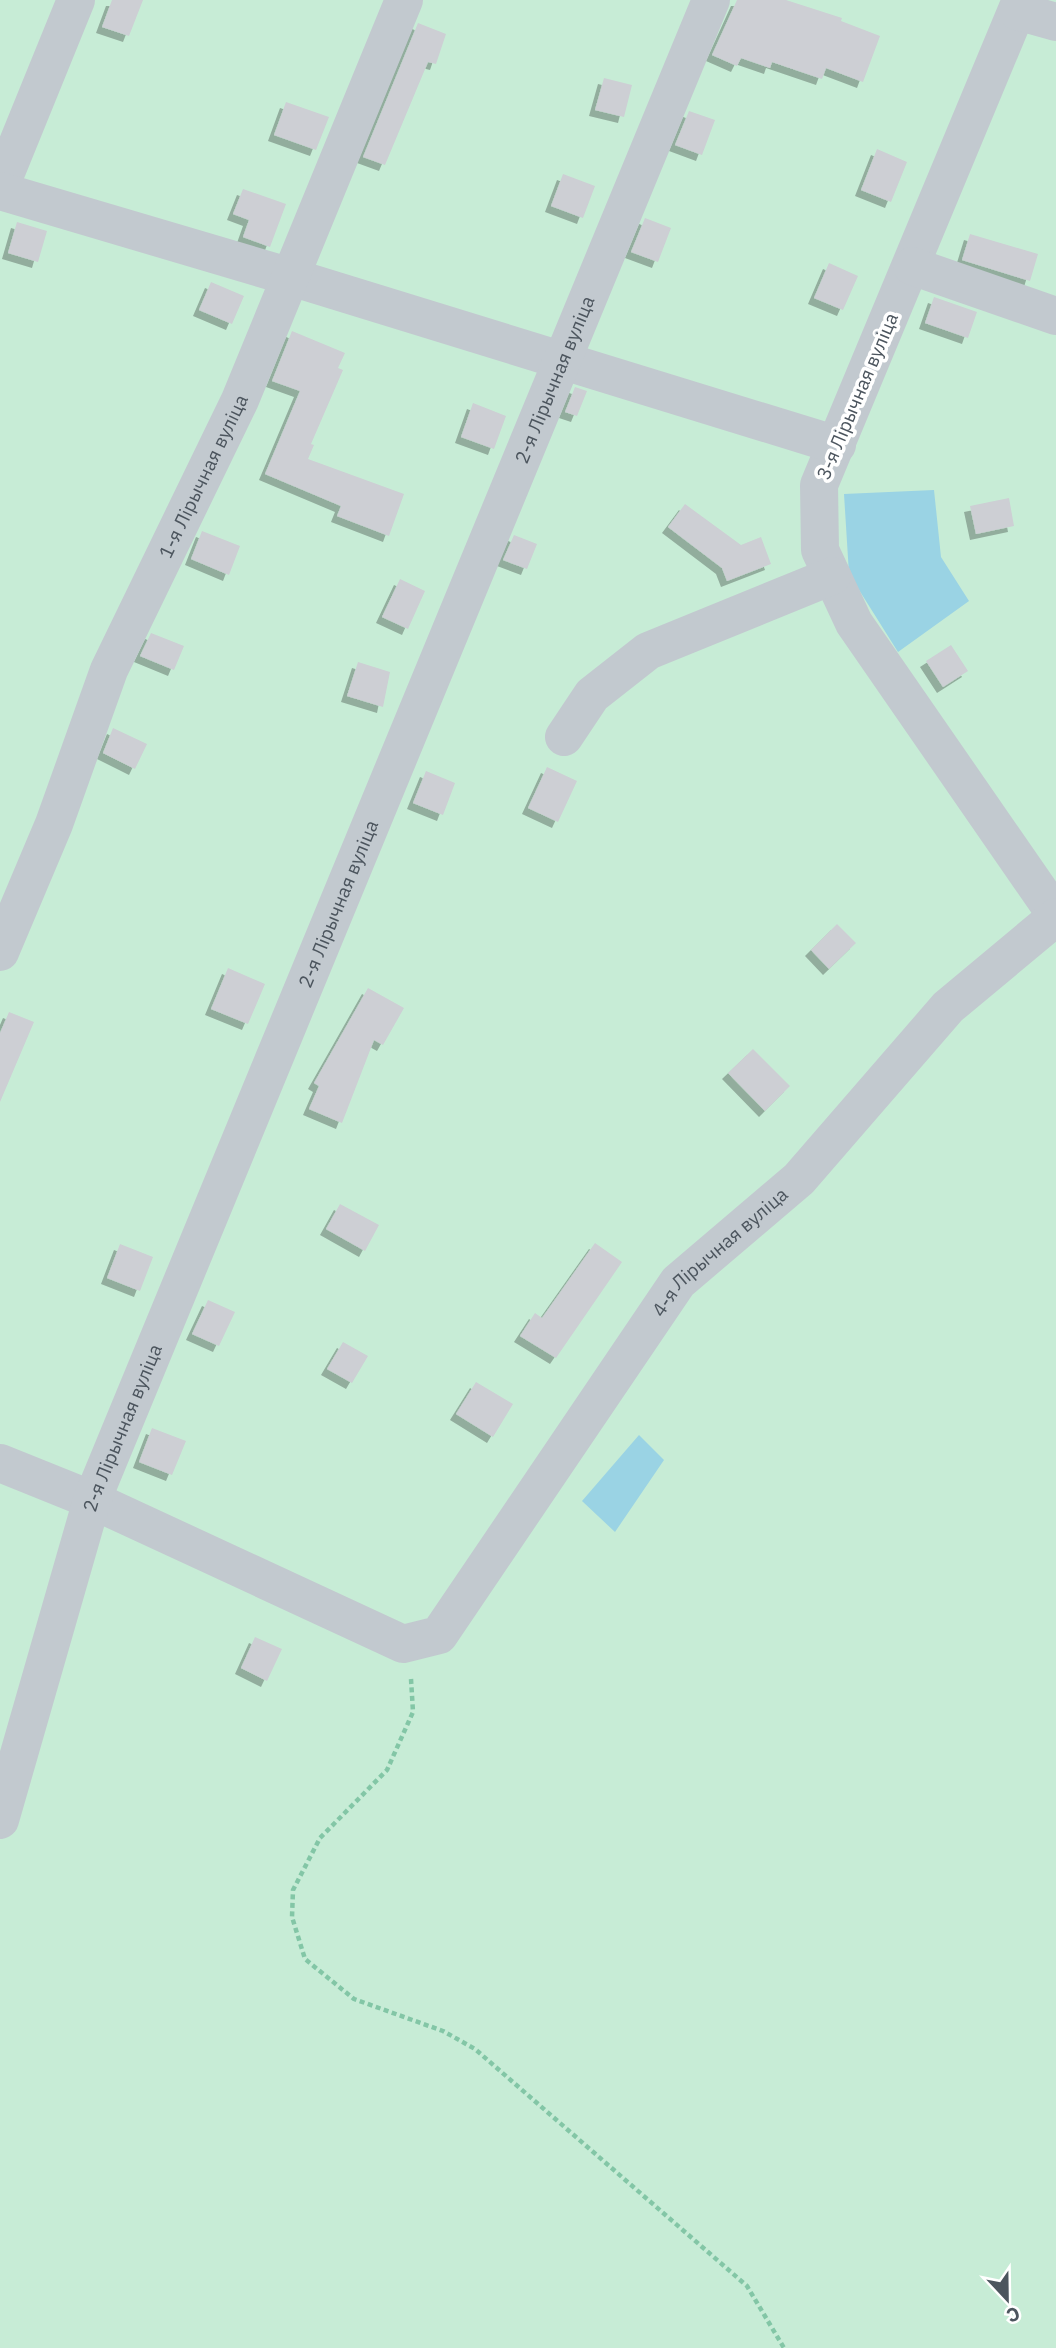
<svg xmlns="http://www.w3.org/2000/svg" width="1056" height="2348" font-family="'IBM Plex Sans',sans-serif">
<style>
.green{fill:#c7ecd6}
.water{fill:#9ad3e4}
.building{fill:#cdcfd4;filter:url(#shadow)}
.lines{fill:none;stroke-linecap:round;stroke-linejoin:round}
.path{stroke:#83c6a6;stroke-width:4.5;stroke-dasharray:5 3.5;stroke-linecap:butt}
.minor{stroke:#c2c9cf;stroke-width:38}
.labels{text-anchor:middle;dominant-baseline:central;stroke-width:7;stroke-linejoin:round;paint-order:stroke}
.street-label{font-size:19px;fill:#4c555e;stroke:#fff}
</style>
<defs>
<filter id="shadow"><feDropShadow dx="-6" dy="6" stdDeviation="0" flood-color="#0004"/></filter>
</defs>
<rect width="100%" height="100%" fill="#f4f3f3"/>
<path class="green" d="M 0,0 L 1056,0 L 1056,2348 L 0,2348 Z"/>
<path class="water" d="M 934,490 L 941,557 L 969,601 L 898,652 L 849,574 L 844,494 Z
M 639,1435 L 664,1460 L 615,1532 L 582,1501 Z"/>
<path class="building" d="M 112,0 L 143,0 L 129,36 L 102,27 Z
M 737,0 L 786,0 L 842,18 L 841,21 L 880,36 L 863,82 L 826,68 L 822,79 L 772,62 L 770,68 L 741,58 L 737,66 L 712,55 Z
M 418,23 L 446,34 L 436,64 L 428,62 L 385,165 L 363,157 Z
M 604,78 L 632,85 L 624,117 L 595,110 Z
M 286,102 L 329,117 L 316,150 L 274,135 Z
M 689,111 L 715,120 L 702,155 L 675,145 Z
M 877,149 L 907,162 L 891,202 L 861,190 Z
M 563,174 L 595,186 L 583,218 L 551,206 Z
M 243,189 L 286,204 L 270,247 L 243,237 L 249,220 L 233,214 Z
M 645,218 L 671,228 L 658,262 L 631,252 Z
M 17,222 L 47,231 L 38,262 L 8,253 Z
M 970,234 L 1038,254 L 1030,281 L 962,260 Z
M 829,263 L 858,276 L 843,310 L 814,298 Z
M 211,282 L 244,296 L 232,324 L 199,310 Z
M 934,297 L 977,312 L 968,338 L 925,323 Z
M 292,331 L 345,353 L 338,368 L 343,370 L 311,444 L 314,445 L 308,459 L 404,494 L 389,536 L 337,516 L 341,506 L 265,474 L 300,391 L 272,381 Z
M 575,387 L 587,391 L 577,416 L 565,412 Z
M 473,403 L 506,416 L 494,449 L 461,437 Z
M 1009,498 L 1014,526 L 976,534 L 970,506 Z
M 685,504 L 741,545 L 761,537 L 771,564 L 727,581 L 722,568 L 668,527 Z
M 202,531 L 240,546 L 229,575 L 191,559 Z
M 514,535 L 537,544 L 527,569 L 503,560 Z
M 400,579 L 425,591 L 408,629 L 382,617 Z
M 151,633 L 184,646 L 174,670 L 140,656 Z
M 951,645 L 968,671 L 943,687 L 926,661 Z
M 358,662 L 390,672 L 383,707 L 347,696 Z
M 113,728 L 147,744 L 135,769 L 103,753 Z
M 547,767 L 577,781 L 558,822 L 528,808 Z
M 426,771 L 455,783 L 443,815 L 413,803 Z
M 837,924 L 856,943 L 829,969 L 811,950 Z
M 228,968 L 265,984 L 248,1024 L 211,1009 Z
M 368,988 L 404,1008 L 383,1045 L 374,1040 L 342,1123 L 309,1109 L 319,1086 L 314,1083 Z
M 9,1012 L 34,1022 L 0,1102 L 0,1033 Z
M 753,1049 L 790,1086 L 765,1111 L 728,1073 Z
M 340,1204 L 379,1225 L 365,1251 L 326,1229 Z
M 595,1243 L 622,1262 L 556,1358 L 520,1336 L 535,1313 L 542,1318 Z
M 120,1244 L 153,1257 L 140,1291 L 107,1278 Z
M 208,1300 L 235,1312 L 219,1346 L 192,1334 Z
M 343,1342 L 368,1356 L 352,1383 L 327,1369 Z
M 476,1382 L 513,1404 L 493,1437 L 456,1414 Z
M 152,1428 L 186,1441 L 172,1475 L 139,1462 Z
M 255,1637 L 282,1649 L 267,1681 L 241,1668 Z"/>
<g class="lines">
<path class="path" d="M 411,1679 L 413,1712 L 387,1770 L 320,1838 L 293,1890 L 292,1917 L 305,1959 L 354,1999 L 443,2031 L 475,2049 L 747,2286 L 784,2348"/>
<g class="minor">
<path d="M 1021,0 L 819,485 L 820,550 L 854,623 L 1056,915"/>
<path d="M 1017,11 L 1056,22"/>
<path d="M 0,187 L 76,0"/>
<path d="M 0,191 L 291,277 L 837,445"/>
<path d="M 912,266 L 1056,316"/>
<path d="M 564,737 L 592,695 L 648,651 L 832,576"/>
<path id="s1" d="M 0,952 L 54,824 L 109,670 L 240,400 L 404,0"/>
<path id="s2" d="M 0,1463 L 92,1500 L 403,1644 L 439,1635 L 678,1282 L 799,1179 L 948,1007 L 1056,917"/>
<path id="s3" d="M 0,1820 L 92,1500 L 711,0"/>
</g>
</g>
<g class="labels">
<g class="street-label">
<text stroke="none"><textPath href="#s3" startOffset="1545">2-я Лірычная вуліца</textPath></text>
<text transform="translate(857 396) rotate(-67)">3-я Лірычная вуліца</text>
<text stroke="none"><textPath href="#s1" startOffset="518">1-я Лірычная вуліца</textPath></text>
<text stroke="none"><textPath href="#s3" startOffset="978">2-я Лірычная вуліца</textPath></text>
<text stroke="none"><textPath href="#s2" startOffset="956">4-я Лірычная вуліца</textPath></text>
<text stroke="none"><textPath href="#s3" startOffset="411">2-я Лірычная вуліца</textPath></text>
</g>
</g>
<g transform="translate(1007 2299) rotate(158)" stroke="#ffffff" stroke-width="5" paint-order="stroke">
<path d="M0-5L12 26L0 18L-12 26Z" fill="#4c555e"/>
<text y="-10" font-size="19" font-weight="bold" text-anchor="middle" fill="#4c555e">С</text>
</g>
</svg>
